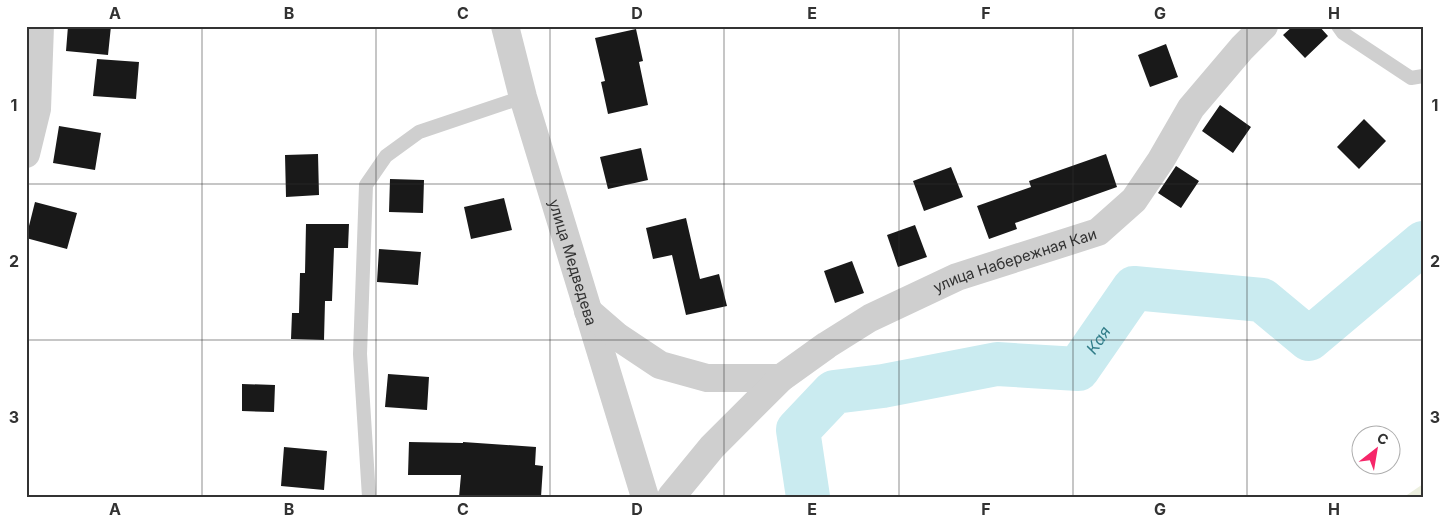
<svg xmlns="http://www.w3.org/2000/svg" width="1449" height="523" font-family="Inter,sans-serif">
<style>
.green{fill:#ecefdf}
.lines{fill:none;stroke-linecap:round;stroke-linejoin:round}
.river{stroke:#caebf0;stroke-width:44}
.building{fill:#191919}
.service{stroke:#cfcfcf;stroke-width:14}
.minor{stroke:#cfcfcf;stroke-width:28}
.grid{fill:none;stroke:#323232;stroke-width:1;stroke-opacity:0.55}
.labels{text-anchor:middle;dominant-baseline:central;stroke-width:5;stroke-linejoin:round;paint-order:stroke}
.street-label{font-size:15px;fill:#323232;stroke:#fff}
.water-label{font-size:16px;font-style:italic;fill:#307c88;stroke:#fff}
.neatline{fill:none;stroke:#323232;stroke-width:2}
.grid-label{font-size:16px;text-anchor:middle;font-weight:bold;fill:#323232}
</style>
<rect width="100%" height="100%" fill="#fff"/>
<path class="green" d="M 1423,484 L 1423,497 L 1404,497 Z"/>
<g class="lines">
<path class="river" id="s1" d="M 808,497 L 798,430 L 834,392 L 883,386 L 997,364 L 1078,369 L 1134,288 L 1262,300 L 1309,339 L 1423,243"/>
</g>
<path class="building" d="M 68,26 L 111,26 L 108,55 L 66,51 Z
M 1293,26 L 1319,26 L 1328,36 L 1305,58 L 1283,35 Z
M 636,29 L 643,61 L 639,62 L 648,105 L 608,114 L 601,82 L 605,81 L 595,38 Z
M 1166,44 L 1178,77 L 1150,87 L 1138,55 Z
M 97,59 L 139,62 L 136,99 L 93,96 Z
M 1220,105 L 1251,127 L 1233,153 L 1202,131 Z
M 1364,119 L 1386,141 L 1359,169 L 1337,147 Z
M 59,126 L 101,133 L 95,170 L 53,163 Z
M 641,148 L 648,180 L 608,189 L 600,157 Z
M 318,154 L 319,195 L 286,197 L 285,155 Z
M 1106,154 L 1117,187 L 1015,223 L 1017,229 L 989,239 L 977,206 L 1031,187 L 1029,181 Z
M 1176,166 L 1199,181 L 1181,208 L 1158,193 Z
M 951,167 L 963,197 L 924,211 L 913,181 Z
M 390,179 L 424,180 L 423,213 L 389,212 Z
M 504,198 L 512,230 L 471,239 L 464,207 Z
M 35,202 L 77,213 L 67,249 L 26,238 Z
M 686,218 L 700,279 L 719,274 L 727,306 L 686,315 L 672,255 L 653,259 L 646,228 Z
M 306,224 L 349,224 L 348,248 L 334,248 L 332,301 L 325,301 L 324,340 L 291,339 L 292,313 L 299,313 L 300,273 L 305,273 Z
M 915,225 L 927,257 L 898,267 L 887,235 Z
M 379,249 L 421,252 L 418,285 L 377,282 Z
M 852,261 L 864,293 L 835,303 L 824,271 Z
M 388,374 L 429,377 L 427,410 L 385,407 Z
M 242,384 L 275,385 L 274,412 L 242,411 Z
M 409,442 L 463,443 L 463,442 L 536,447 L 535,465 L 543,466 L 541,497 L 459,497 L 461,475 L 408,475 Z
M 284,447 L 327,451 L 324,490 L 281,486 Z"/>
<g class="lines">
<path class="service" d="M 1338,26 L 1343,33 L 1411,78 L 1423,76
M 369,497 L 360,354 L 366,185 L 386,156 L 419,132 L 523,97"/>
<g class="minor">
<path id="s2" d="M 505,26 L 523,97 L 645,497"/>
<path d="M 26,154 L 37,109 L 40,26"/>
<path d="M 588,311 L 618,337 L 660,365 L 707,378 L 781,378"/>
<path id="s3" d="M 671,497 L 712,447 L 781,378 L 827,345 L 870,318 L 957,277 L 1098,232 L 1134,200 L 1161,160 L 1191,108 L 1242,48 L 1264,26"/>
</g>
</g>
<path class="grid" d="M 202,26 L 202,497M 376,26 L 376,497M 550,26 L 550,497M 724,26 L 724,497M 899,26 L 899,497M 1073,26 L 1073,497M 1247,26 L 1247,497M 26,184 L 1423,184M 26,340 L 1423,340"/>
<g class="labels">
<g class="street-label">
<text stroke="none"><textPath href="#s3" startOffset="426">улица Набережная Каи</textPath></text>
<text stroke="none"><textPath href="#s2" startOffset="246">улица Медведева</textPath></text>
</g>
<g class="water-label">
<text stroke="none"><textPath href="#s1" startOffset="402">Кая</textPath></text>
</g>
</g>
<rect width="1449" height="523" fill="none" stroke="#ffffff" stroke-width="55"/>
<g transform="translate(1376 450) rotate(31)"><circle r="24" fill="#ffffff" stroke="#adadad"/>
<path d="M0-4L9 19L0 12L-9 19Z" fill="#f62669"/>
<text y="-8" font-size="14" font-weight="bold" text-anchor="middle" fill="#323232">С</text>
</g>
<rect x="28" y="28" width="1394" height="468" class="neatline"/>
<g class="grid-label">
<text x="115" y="19">A</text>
<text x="289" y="19">B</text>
<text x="463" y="19">C</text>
<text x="637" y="19">D</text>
<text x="812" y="19">E</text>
<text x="986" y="19">F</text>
<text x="1160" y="19">G</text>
<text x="1334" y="19">H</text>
<text x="14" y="111">1</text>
<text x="1435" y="111">1</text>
<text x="14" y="267">2</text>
<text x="1435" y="267">2</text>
<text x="14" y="423">3</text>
<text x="1435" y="423">3</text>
<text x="115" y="515">A</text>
<text x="289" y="515">B</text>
<text x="463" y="515">C</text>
<text x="637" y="515">D</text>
<text x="812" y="515">E</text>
<text x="986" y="515">F</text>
<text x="1160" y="515">G</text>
<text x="1334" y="515">H</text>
</g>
</svg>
